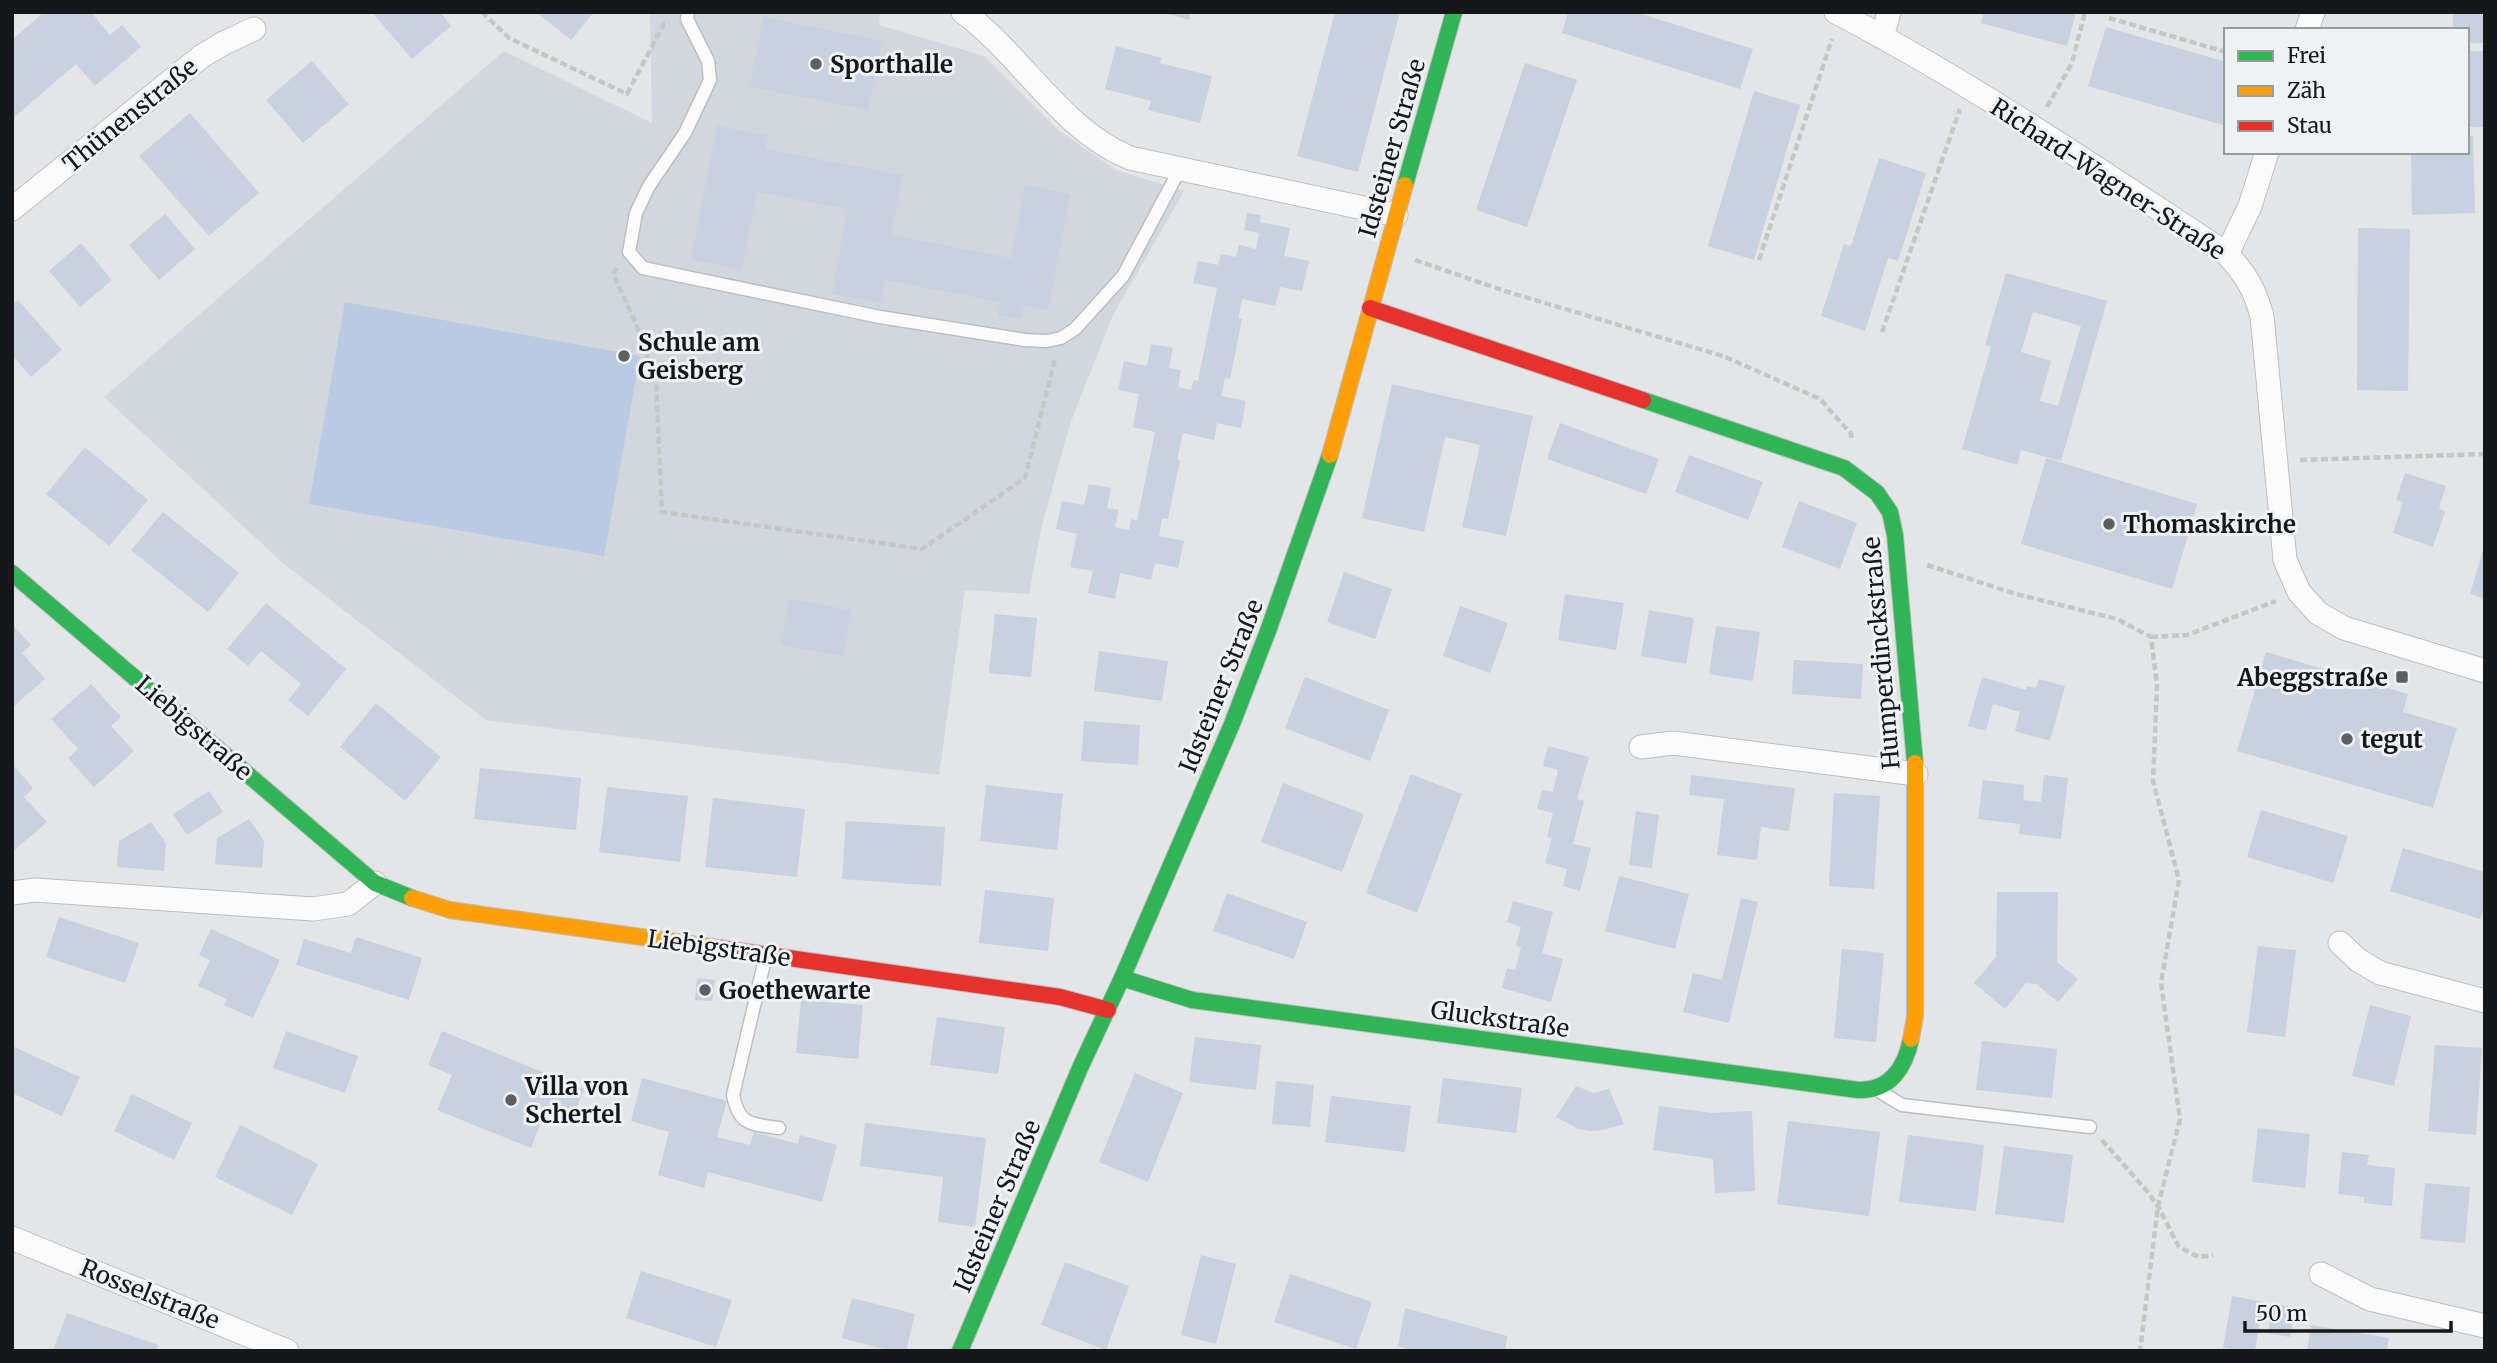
<svg xmlns="http://www.w3.org/2000/svg" width="2497" height="1363" font-family="Merriweather,serif">
<style>
.built{fill:#d2d7dd}
.green{fill:#b9cae2}
.building{fill:#c8d1df;fill-rule:evenodd}
.lines{fill:none;stroke-linecap:round;stroke-linejoin:round}
.lane-casing{stroke:#bdbec0;stroke-width:15}
.street-casing{stroke:#bdbec0;stroke-width:25}
.fast-casing{stroke:#bdbec0;stroke-width:18}
.slow-casing{stroke:#bdbec0;stroke-width:18}
.jam-casing{stroke:#bdbec0;stroke-width:18}
.path{stroke:#c5c6c6;stroke-width:4.5;stroke-dasharray:7 3.5;stroke-linecap:butt}
.lane{stroke:#fbfbfb;stroke-width:12}
.street{stroke:#fbfbfb;stroke-width:23}
.fast{stroke:#30b455;stroke-width:16}
.slow{stroke:#ff9f0a;stroke-width:16}
.jam{stroke:#e5322d;stroke-width:16}
.poi-dot{fill:#5e5f60;stroke:#eff2f5;stroke-width:2.5}
.labels{text-anchor:middle;dominant-baseline:central;stroke-width:6;stroke-linejoin:round;paint-order:stroke}
.poi-label{font-size:24px;font-weight:bold;fill:#161718;stroke:#eff2f5;text-anchor:start}
.street-label{font-size:24px;fill:#161718;stroke:#eff2f5}
</style>
<rect width="100%" height="100%" fill="#e3e5e7"/>
<path class="built" d="M 650,12 L 880,12 L 879,25 L 984,56 L 1058,130 L 1116,170 L 1184,191 L 1113,315 L 1070,424 L 1041,529 L 1029,594 L 965,590 L 939,775 L 486,720 L 284,564 L 104,397 L 504,51 L 652,123 Z"/>
<path class="green" d="M 345,302 L 640,356 L 604,556 L 309,504 Z"/>
<path class="building" d="M 44,12 L 91,12 L 110,35 L 122,25 L 141,47 L 95,86 L 76,64 L 12,119 L 12,40 Z
M 372,12 L 440,12 L 451,26 L 412,59 Z
M 536,12 L 594,12 L 571,40 Z
M 1162,12 L 1191,12 L 1189,20 Z
M 1335,12 L 1400,12 L 1358,172 L 1297,156 Z
M 1568,12 L 1635,12 L 1753,49 L 1740,89 L 1562,33 Z
M 1984,12 L 2076,12 L 2067,46 L 1981,23 Z
M 2453,12 L 2485,12 L 2485,43 L 2467,43 L 2467,30 L 2453,30 Z
M 764,17 L 882,41 L 868,110 L 750,87 Z
M 2106,27 L 2226,62 L 2226,126 L 2088,86 Z
M 1116,46 L 1162,58 L 1160,63 L 1212,76 L 1200,123 L 1148,110 L 1151,101 L 1105,89 Z
M 2467,51 L 2485,51 L 2485,127 L 2467,127 Z
M 312,61 L 349,104 L 303,143 L 266,100 Z
M 1525,63 L 1577,80 L 1527,227 L 1476,210 Z
M 1754,91 L 1800,105 L 1754,260 L 1708,246 Z
M 190,113 L 259,193 L 209,236 L 139,156 Z
M 717,126 L 768,135 L 765,149 L 903,175 L 891,235 L 1011,258 L 1025,185 L 1070,194 L 1048,310 L 1024,305 L 1021,319 L 998,315 L 1000,302 L 885,280 L 881,303 L 832,294 L 848,209 L 757,192 L 742,269 L 691,260 Z
M 2467,136 L 2473,136 L 2475,213 L 2412,215 L 2411,152 L 2467,152 Z
M 1879,158 L 1926,173 L 1898,261 L 1888,258 L 1865,331 L 1821,316 L 1844,244 L 1851,246 Z
M 1247,213 L 1261,215 L 1260,222 L 1290,228 L 1284,256 L 1309,261 L 1302,291 L 1280,287 L 1275,306 L 1242,299 L 1238,319 L 1242,319 L 1230,379 L 1225,378 L 1221,396 L 1246,401 L 1241,428 L 1217,423 L 1214,440 L 1183,433 L 1177,459 L 1180,460 L 1168,519 L 1162,518 L 1159,536 L 1184,541 L 1178,568 L 1155,563 L 1151,580 L 1120,573 L 1115,599 L 1088,593 L 1093,571 L 1070,567 L 1077,534 L 1056,529 L 1062,501 L 1084,505 L 1089,484 L 1111,488 L 1107,508 L 1119,510 L 1115,527 L 1129,530 L 1131,519 L 1137,521 L 1155,432 L 1133,427 L 1139,394 L 1118,390 L 1124,361 L 1147,366 L 1151,344 L 1173,348 L 1169,368 L 1181,370 L 1178,387 L 1191,390 L 1194,380 L 1198,381 L 1217,288 L 1193,283 L 1198,261 L 1218,265 L 1221,254 L 1236,257 L 1239,245 L 1256,249 L 1259,233 L 1244,230 Z
M 165,214 L 195,249 L 159,280 L 129,245 Z
M 2358,228 L 2410,229 L 2408,391 L 2357,390 Z
M 81,243 L 112,280 L 80,307 L 49,271 Z
M 2006,273 L 2107,301 L 2061,461 L 2021,450 L 2017,465 L 1962,449 L 1991,347 L 1985,345 ZM 2033,312 L 2081,326 L 2058,406 L 2040,401 L 2051,361 L 2021,352 Z
M 18,300 L 62,350 L 31,377 L 12,355 L 12,305 Z
M 1392,384 L 1533,416 L 1506,536 L 1462,527 L 1480,445 L 1445,437 L 1424,532 L 1362,518 Z
M 1560,423 L 1659,459 L 1646,494 L 1547,459 Z
M 85,447 L 148,500 L 109,546 L 46,494 Z
M 1689,455 L 1763,482 L 1748,520 L 1675,492 Z
M 2046,458 L 2197,504 L 2172,589 L 2021,544 Z
M 2405,473 L 2446,486 L 2439,508 L 2445,512 L 2433,547 L 2393,533 L 2403,502 L 2396,500 Z
M 1799,501 L 1857,523 L 1840,569 L 1782,547 Z
M 163,512 L 239,573 L 208,612 L 131,550 Z
M 2485,543 L 2485,599 L 2470,594 Z
M 1344,572 L 1392,589 L 1375,639 L 1327,622 Z
M 1565,594 L 1624,603 L 1616,650 L 1558,640 Z
M 789,599 L 851,610 L 843,656 L 781,645 Z
M 266,603 L 346,669 L 308,716 L 288,700 L 301,684 L 261,651 L 248,666 L 227,649 Z
M 1460,606 L 1508,623 L 1490,673 L 1443,656 Z
M 1649,610 L 1694,618 L 1686,664 L 1641,656 Z
M 995,614 L 1037,618 L 1031,677 L 989,673 Z
M 12,624 L 31,645 L 22,653 L 45,679 L 12,708 Z
M 1716,626 L 1760,632 L 1753,681 L 1709,674 Z
M 1099,651 L 1168,661 L 1162,701 L 1094,691 Z
M 2266,652 L 2408,694 L 2403,712 L 2457,728 L 2433,808 L 2237,751 Z
M 1794,660 L 1863,664 L 1861,699 L 1792,694 Z
M 1305,677 L 1389,710 L 1370,761 L 1285,728 Z
M 1982,677 L 2026,690 L 2027,686 L 2036,688 L 2039,679 L 2065,686 L 2050,741 L 2015,731 L 2020,712 L 1993,704 L 1986,731 L 1968,726 Z
M 91,684 L 121,717 L 111,726 L 134,751 L 94,787 L 68,758 L 78,749 L 51,719 Z
M 376,703 L 441,757 L 405,801 L 340,747 Z
M 1084,721 L 1140,725 L 1138,765 L 1081,761 Z
M 1548,746 L 1589,757 L 1577,799 L 1584,801 L 1573,844 L 1591,848 L 1580,891 L 1563,886 L 1567,869 L 1545,863 L 1552,838 L 1547,837 L 1553,813 L 1537,809 L 1542,790 L 1553,792 L 1558,770 L 1543,766 Z
M 12,764 L 33,788 L 24,797 L 47,822 L 12,852 Z
M 480,768 L 581,778 L 576,830 L 474,819 Z
M 1411,774 L 1462,794 L 1417,913 L 1366,893 Z
M 1691,775 L 1795,788 L 1789,831 L 1761,827 L 1757,860 L 1717,855 L 1724,799 L 1689,795 Z
M 2044,775 L 2068,778 L 2061,839 L 2019,834 L 2020,824 L 1978,819 L 1983,780 L 2024,785 L 2023,800 L 2041,802 Z
M 1283,783 L 1364,814 L 1342,872 L 1261,842 Z
M 986,785 L 1063,794 L 1057,850 L 980,841 Z
M 607,787 L 688,796 L 680,862 L 599,852 Z
M 209,791 L 223,812 L 187,835 L 173,814 Z
M 1834,793 L 1880,796 L 1874,889 L 1829,886 Z
M 713,798 L 805,809 L 797,877 L 705,867 Z
M 2261,810 L 2348,836 L 2333,883 L 2247,857 Z
M 1636,811 L 1659,815 L 1652,868 L 1629,865 Z
M 249,819 L 264,841 L 262,868 L 215,864 L 217,838 Z
M 846,821 L 945,827 L 941,886 L 842,879 Z
M 151,822 L 166,843 L 164,871 L 117,867 L 119,841 Z
M 2403,848 L 2485,872 L 2485,904 L 2480,919 L 2390,891 Z
M 1619,876 L 1689,894 L 1675,949 L 1605,931 Z
M 985,890 L 1054,898 L 1048,951 L 979,943 Z
M 1997,892 L 2058,892 L 2057,962 L 2078,979 L 2058,1002 L 2036,984 L 2026,983 L 2005,1009 L 1974,983 L 1996,957 Z
M 1227,893 L 1307,922 L 1294,959 L 1213,931 Z
M 1741,898 L 1758,902 L 1729,1023 L 1683,1012 L 1693,973 L 1722,980 Z
M 1513,901 L 1553,912 L 1542,953 L 1563,959 L 1551,1002 L 1502,988 L 1507,968 L 1515,970 L 1521,947 L 1516,946 L 1521,927 L 1507,922 Z
M 59,917 L 139,943 L 125,983 L 46,957 Z
M 211,929 L 280,960 L 253,1018 L 224,1005 L 227,999 L 198,986 L 210,960 L 199,955 Z
M 356,937 L 422,958 L 409,1000 L 296,965 L 304,939 L 351,953 Z
M 2258,946 L 2296,950 L 2285,1037 L 2247,1032 Z
M 1842,949 L 1884,953 L 1876,1042 L 1834,1038 Z
M 697,978 L 715,980 L 712,1001 L 695,1000 Z
M 801,1000 L 863,1005 L 858,1059 L 796,1053 Z
M 2370,1005 L 2411,1016 L 2394,1086 L 2352,1076 Z
M 937,1017 L 1005,1027 L 998,1074 L 930,1065 Z
M 286,1031 L 358,1056 L 345,1093 L 273,1068 Z
M 442,1031 L 584,1089 L 571,1121 L 546,1110 L 531,1148 L 437,1110 L 452,1075 L 428,1065 Z
M 1195,1037 L 1261,1045 L 1256,1090 L 1189,1082 Z
M 1982,1041 L 2057,1049 L 2052,1098 L 1976,1090 Z
M 2435,1045 L 2482,1048 L 2476,1135 L 2428,1131 Z
M 12,1046 L 80,1077 L 62,1116 L 12,1093 Z
M 1135,1073 L 1183,1093 L 1148,1182 L 1099,1162 Z
M 642,1078 L 727,1101 L 717,1137 L 750,1145 L 754,1132 L 798,1144 L 800,1135 L 837,1145 L 822,1202 L 708,1172 L 704,1188 L 658,1175 L 669,1132 L 631,1121 Z
M 1443,1078 L 1522,1088 L 1516,1133 L 1437,1123 Z
M 1276,1081 L 1314,1085 L 1310,1127 L 1272,1124 Z
M 1576,1086 L 1594,1093 L 1609,1089 L 1624,1124 L 1603,1130 L 1591,1131 L 1579,1129 L 1556,1117 Z
M 132,1094 L 192,1123 L 174,1160 L 114,1131 Z
M 1331,1096 L 1411,1106 L 1405,1152 L 1325,1142 Z
M 1659,1106 L 1712,1113 L 1752,1111 L 1755,1191 L 1715,1193 L 1713,1159 L 1653,1150 Z
M 1788,1121 L 1880,1132 L 1869,1216 L 1777,1204 Z
M 865,1123 L 986,1138 L 975,1227 L 938,1222 L 943,1177 L 860,1166 Z
M 240,1125 L 318,1164 L 292,1215 L 215,1177 Z
M 2258,1128 L 2310,1134 L 2305,1188 L 2252,1182 Z
M 1908,1135 L 1984,1145 L 1976,1211 L 1899,1202 Z
M 2004,1146 L 2073,1155 L 2064,1223 L 1995,1214 Z
M 2342,1152 L 2369,1155 L 2367,1165 L 2395,1168 L 2392,1206 L 2364,1203 L 2364,1197 L 2338,1194 Z
M 2425,1183 L 2470,1187 L 2465,1243 L 2420,1239 Z
M 1201,1255 L 1236,1264 L 1216,1344 L 1181,1335 Z
M 1065,1262 L 1129,1286 L 1106,1350 L 1041,1325 Z
M 641,1271 L 732,1300 L 716,1347 L 626,1318 Z
M 1290,1274 L 1372,1302 L 1356,1349 L 1274,1322 Z
M 2232,1296 L 2263,1302 L 2255,1351 L 2223,1348 Z
M 852,1298 L 915,1314 L 906,1351 L 891,1351 L 842,1338 Z
M 2272,1304 L 2295,1307 L 2290,1337 L 2268,1333 Z
M 1405,1308 L 1507,1336 L 1505,1351 L 1416,1351 L 1398,1346 Z
M 67,1313 L 158,1345 L 156,1351 L 53,1351 Z
M 2311,1325 L 2389,1338 L 2387,1351 L 2307,1351 Z"/>
<g class="lines">
<g class="lane-casing">
<path id="lane" d="M 688,12 L 687,19 L 708,61 L 710,80 L 685,133 L 649,186 L 636,213 L 629,252 L 643,268 L 880,317 L 1025,340 L 1047,341 L 1061,338 L 1075,329 L 1123,276 L 1180,169
M 766,955 L 733,1095 C 739,1126 752,1124 779,1128
M 1879,1091 L 1902,1105 L 2090,1127"/>
</g>
<g class="street-casing">
<path id="street" d="M 963,12 C 1024,57 1059,128 1130,158 L 1396,215
M 1836,12 C 1972,83 2099,170 2227,254 C 2246,275 2254,288 2262,316 L 2285,560 L 2299,592 L 2318,613 L 2344,628 L 2485,671
M 2307,30 L 2313,12
M 1882,37 L 1889,12
M 12,209 L 202,56 L 224,43 L 254,29
M 2227,254 L 2250,206 L 2267,152
M 1641,747 L 1673,743 L 1916,774
M 12,893 L 35,890 L 313,909 L 348,904 L 375,883
M 2340,943 L 2358,960 L 2380,973 L 2485,1001
M 12,1238 L 287,1351
M 2321,1274 L 2370,1299 L 2485,1326"/>
</g>
<g class="fast-casing">
<path id="fast" d="M 1405,185 L 1454,12
M 1643,400 L 1844,468 L 1877,493 L 1890,512 L 1895,535 L 1915,763
M 12,573 L 375,883 L 412,898
M 1122,978 L 1192,1000 L 1858,1090 C 1890,1091 1905,1068 1911,1039
M 960,1351 L 1080,1068 L 1122,978 L 1232,724 L 1268,631 L 1330,455"/>
</g>
<g class="slow-casing">
<path id="slow" d="M 1330,455 L 1405,185
M 412,898 L 450,910 L 719,948
M 1911,1039 L 1915,1017 L 1915,763"/>
</g>
<g class="jam-casing">
<path id="jam" d="M 1370,308 L 1643,400
M 719,948 L 1060,997 L 1108,1010"/>
</g>
<path class="path" d="M 482,12 L 509,38 L 627,94 L 664,24 L 669,23
M 2109,18 L 2226,52
M 2047,107 L 2072,63 L 2085,12
M 1415,260 L 1508,292 L 1723,356 L 1820,399 L 1851,434 L 1852,440
M 1759,260 L 1832,39
M 617,268 L 613,274 L 634,319 L 656,381 L 662,512 L 922,549 L 1025,478 L 1055,359
M 1882,332 L 1960,109
M 2300,460 L 2485,454
M 1927,565 L 2016,594 L 2117,619 L 2151,637 L 2157,685 L 2153,781 L 2179,880 L 2161,983 L 2180,1119 L 2158,1206 L 2140,1351
M 2151,637 L 2187,635 L 2276,601
M 2102,1140 L 2146,1190 L 2158,1206 L 2179,1247 L 2199,1257 L 2213,1255"/>
<use href="#lane" class="lane"/>
<use href="#street" class="street"/>
<use href="#fast" class="fast"/>
<use href="#slow" class="slow"/>
<use href="#jam" class="jam"/>
</g>
<g class="poi-dot">
<circle cx="816" cy="64" r="7"/>
<circle cx="624" cy="356" r="7"/>
<circle cx="2109" cy="524" r="7"/>
<rect x="2395" y="670" width="14" height="14" rx="3.5"/>
<circle cx="2347" cy="739" r="7"/>
<circle cx="705" cy="990" r="7"/>
<circle cx="511" cy="1100" r="7"/>
</g>
<g class="labels">
<g class="poi-label">
<text x="830" y="64">Sporthalle</text>
<text x="638" y="342">Schule am<tspan x="638" dy="28">Geisberg</tspan></text>
<text x="2123" y="524">Thomaskirche</text>
<text x="2388" y="677" text-anchor="end">Abeggstraße</text>
<text x="2361" y="739">tegut</text>
<text x="719" y="990">Goethewarte</text>
<text x="525" y="1086">Villa von<tspan x="525" dy="28">Schertel</tspan></text>
</g>
<g class="street-label">
<text transform="translate(130 115) rotate(-39)">Thünenstraße</text>
<text transform="translate(1392 148) rotate(-74)">Idsteiner Straße</text>
<text transform="translate(2108 179) rotate(33)">Richard-Wagner-Straße</text>
<text transform="translate(1881 653) rotate(-95)">Humperdinckstraße</text>
<text transform="translate(1221 686) rotate(-68)">Idsteiner Straße</text>
<text transform="translate(194 728) rotate(41)">Liebigstraße</text>
<text transform="translate(719 948) rotate(8)">Liebigstraße</text>
<text transform="translate(1500 1019) rotate(8)">Gluckstraße</text>
<text transform="translate(997 1206) rotate(-67)">Idsteiner Straße</text>
<text transform="translate(150 1294) rotate(22)">Rosselstraße</text>
</g>
</g>
<rect width="2497" height="1363" fill="none" stroke="#161718" stroke-width="28"/>
<rect x="2224" y="28" width="245" height="126" fill="#eff2f5" stroke="#989a9d" stroke-width="2"/>
<rect x="2238" y="51" width="35" height="10" fill="#30b455" stroke="#989a9d" stroke-width="2"/>
<text x="2287" y="63" font-size="21" fill="#161718">Frei</text>
<rect x="2238" y="86" width="35" height="10" fill="#ff9f0a" stroke="#989a9d" stroke-width="2"/>
<text x="2287" y="98" font-size="21" fill="#161718">Zäh</text>
<rect x="2238" y="121" width="35" height="10" fill="#e5322d" stroke="#989a9d" stroke-width="2"/>
<text x="2287" y="133" font-size="21" fill="#161718">Stau</text>
<path d="M2245 1321v10h206v-10" fill="none" stroke="#161718" stroke-width="3.5"/>
<text x="2256" y="1321" font-size="21" fill="#161718" stroke="#eff2f5" stroke-width="5" paint-order="stroke">50 m</text>
</svg>
